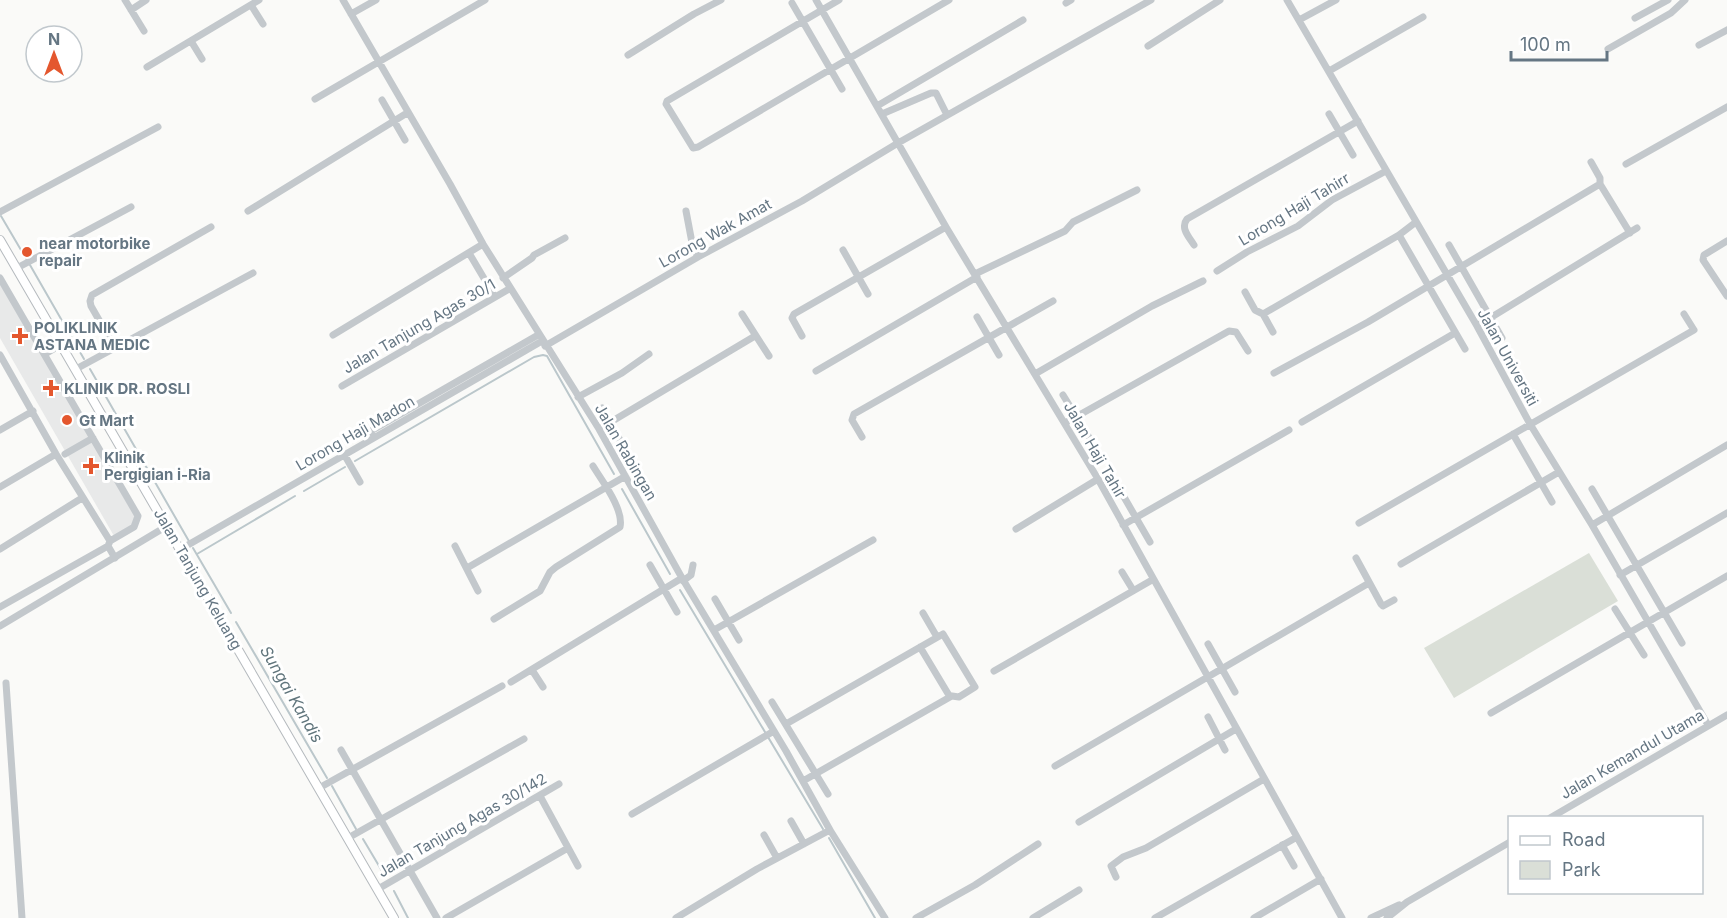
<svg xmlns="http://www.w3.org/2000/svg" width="1727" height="918" font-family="Inter,sans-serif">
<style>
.built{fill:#e8e9e9}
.green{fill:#dadfd7}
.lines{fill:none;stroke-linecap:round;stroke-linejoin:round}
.stream{stroke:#bbc7cb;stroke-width:2}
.major-casing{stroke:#b5babe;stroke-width:10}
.minor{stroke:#c3c8cc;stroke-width:7}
.major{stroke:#fff;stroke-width:8}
.poi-dot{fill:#e4572e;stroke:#fff;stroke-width:2}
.labels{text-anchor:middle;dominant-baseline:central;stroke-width:6;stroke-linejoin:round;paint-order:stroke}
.street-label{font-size:15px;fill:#657683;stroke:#fff}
.poi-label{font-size:15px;font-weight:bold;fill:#657683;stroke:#fff;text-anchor:start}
.water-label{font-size:16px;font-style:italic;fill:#60757c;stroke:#fff}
</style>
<rect width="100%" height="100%" fill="#fafaf8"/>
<path class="built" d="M 0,282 L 135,517 L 132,526 L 114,536 L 0,338 Z"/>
<path class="green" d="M 1589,553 L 1618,601 L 1454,698 L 1424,648 Z"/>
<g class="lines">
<path class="stream" d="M 1,216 L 21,250
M 24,253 L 27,260
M 30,265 L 84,359
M 90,369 L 190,543
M 355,461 L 534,357 L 543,355 L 547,356 L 614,474
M 622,489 L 670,574
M 304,491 L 345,467
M 193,548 L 231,613
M 197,554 L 295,496
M 680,590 L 823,829
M 236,622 L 327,778
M 332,786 L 356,829
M 829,838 L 875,918
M 363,839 L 385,876
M 394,891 L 408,918"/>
<g class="major-casing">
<path id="major" d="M 0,240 L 394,918"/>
</g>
<path class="minor" d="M 125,0 L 144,31
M 343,0 L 450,184 L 483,244 L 599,429 L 682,578 L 786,751 L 830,830 L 885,918
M 816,0 L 946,227 L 1098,479 L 1342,918
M 839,0 L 667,101 L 666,104 L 693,148 L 698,147 L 949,0
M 1287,0 L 1477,326 L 1530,424 L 1592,525 L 1708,725
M 792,3 L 842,89
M 1066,3 L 1071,0
M 251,5 L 263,24
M 131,10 L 146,0
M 351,14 L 376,0
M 1635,18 L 1668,0
M 1299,20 L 1336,0
M 191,41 L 202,59
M 1699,45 L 1727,30
M 1148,46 L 1220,0
M 1608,49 L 1671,13 L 1685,0
M 628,55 L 694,14 L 721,0
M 147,67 L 259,0
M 1329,71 L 1423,17
M 315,99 L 485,0
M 382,100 L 405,140
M 877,106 L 1023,20
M 882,114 L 931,93 L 936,93 L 947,115
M 1329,114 L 1353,155
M 1626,164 L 1727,107
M 1600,184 L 1630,233
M 248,211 L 407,113
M 686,211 L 693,248 L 698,257
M 0,212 L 158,127
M 1399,235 L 1465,349
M 1727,241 L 1704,255 L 1703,260 L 1727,296
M 1194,245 C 1189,237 1180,228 1187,219 L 1358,121
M 1449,245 L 1502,338
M 843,250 L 868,294
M 469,253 L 495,297
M 17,268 L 131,207
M 1217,271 L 1247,252 L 1298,226 L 1332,200 L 1386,171
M 975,274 L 1065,231 L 1073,222 L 1137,190
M 0,278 L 138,516 L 134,527 L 110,541 L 108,546 L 115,558
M 503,278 L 532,258 L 534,255 L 565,238
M 1245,292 L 1255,310 L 1263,314 L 1399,235 L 1416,222
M 742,314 L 769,356
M 1263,314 L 1273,332
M 977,317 L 999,355
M 1477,326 L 1637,228
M 333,335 L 483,244
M 802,336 L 792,318 L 794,314 L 946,227
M 545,346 L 698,257 L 802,201 L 898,143 L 1151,0
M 115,348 L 91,306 L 90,301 L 92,295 L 211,227
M 45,354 L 62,344
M 0,355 L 56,454 L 110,541
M 76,369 L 253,273
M 816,371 L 977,277
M 1274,373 L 1368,322 L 1600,184 L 1600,178 L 1591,162
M 1035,374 L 1152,306 L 1203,281
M 342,386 L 509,289
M 1063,395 L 1090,439
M 578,397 L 622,373 L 649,354
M 602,408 L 621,442
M 1302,422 L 1455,333
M 1065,423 L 1229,331 L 1236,332 L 1248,351
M 599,429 L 755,336
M 0,430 L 33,411
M 1513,434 L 1552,502
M 375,437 L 371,431 L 538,335
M 862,437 L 852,420 L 854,414 L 1053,301
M 65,454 L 93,438
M 344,454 L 360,482
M 0,487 L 56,454
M 1592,489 L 1682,643
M 1124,497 L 1150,542
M 1359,523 L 1694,330 L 1684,314
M 1123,525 L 1289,430
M 1592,525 L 1727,445
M 1016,529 L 1098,479
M 455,546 L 478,591
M 0,549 L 82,498
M 181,549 L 542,341
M 1356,558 L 1381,604 L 1383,606 L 1394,600
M 1401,564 L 1559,472
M 650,565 L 677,612
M 467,568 L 624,477
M 1122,572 L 1133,590
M 1620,575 L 1727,513
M 683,581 L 691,575 L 693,565
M 715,599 L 739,640
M 0,607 L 108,546
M 1615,609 L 1644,655
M 923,613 L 937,637
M 494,619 L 540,591 L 550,572 L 556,567 L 620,527 C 624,509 602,481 593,466
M 0,626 L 167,526
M 714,630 L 873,540
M 1208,644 L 1235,692
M 532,670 L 543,687
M 994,671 L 1152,580
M 511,682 L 682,578
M 6,683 L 22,918
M 772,702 L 828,794
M 1491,713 L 1727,576
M 1208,717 L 1225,750
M 786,724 L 943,634 L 975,687 L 959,697 L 952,696
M 341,750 L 437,918
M 1055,766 L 1369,583
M 803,781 L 950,697 L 920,647
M 319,788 L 502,686
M 540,796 L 578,866
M 632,814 L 774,731
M 1550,818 L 1727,715
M 791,821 L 804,844
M 1079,822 L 1236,729
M 764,835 L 777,858
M 348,838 L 524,739
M 1282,845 L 1294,866
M 1116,877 L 1111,866 L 1123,857 L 1146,848 L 1264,779
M 378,889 L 559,784
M 446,918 L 568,848
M 676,918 L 757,869 L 830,830
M 916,918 L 975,885 L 1038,844
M 1033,918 L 1079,890
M 1155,918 L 1297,837
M 1254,918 L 1321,879
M 1371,918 L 1399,905
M 1387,918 L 1407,902 L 1510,842"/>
<use href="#major" class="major"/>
</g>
<g class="poi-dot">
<circle cx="27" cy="252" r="6"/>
<path d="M17 327h6v6h6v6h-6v6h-6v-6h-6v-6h6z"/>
<path d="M48 379h6v6h6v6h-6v6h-6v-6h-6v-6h6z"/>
<circle cx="67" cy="420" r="6"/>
<path d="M88 457h6v6h6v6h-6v6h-6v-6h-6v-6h6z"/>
</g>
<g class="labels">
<g class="street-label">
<text transform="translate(1294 209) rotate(-31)">Lorong Haji Tahirr</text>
<text transform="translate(715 233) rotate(-29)">Lorong Wak Amat</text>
<text transform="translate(419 326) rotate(-30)">Jalan Tanjung Agas 30/1</text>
<text transform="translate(1508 357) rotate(61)">Jalan Universiti</text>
<text transform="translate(355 433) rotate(-30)">Lorong Haji Madon</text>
<text transform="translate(1095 450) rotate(60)">Jalan Haji Tahir</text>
<text transform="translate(626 452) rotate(60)">Jalan Rabingan</text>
<text transform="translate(198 579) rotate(60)">Jalan Tanjung Keluang</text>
<text transform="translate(1632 754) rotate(-30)">Jalan Kemandul Utama</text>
<text transform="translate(462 825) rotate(-30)">Jalan Tanjung Agas 30/142</text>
</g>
<g class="poi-label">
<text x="39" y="243">near motorbike<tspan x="39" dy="17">repair</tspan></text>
<text x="34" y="327">POLIKLINIK<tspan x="34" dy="17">ASTANA MEDIC</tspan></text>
<text x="64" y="388">KLINIK DR. ROSLI</text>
<text x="79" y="420">Gt Mart</text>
<text x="104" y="457">Klinik<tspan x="104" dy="17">Pergigian i-Ria</tspan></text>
</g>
<g class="water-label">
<text transform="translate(292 694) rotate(60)">Sungai Kandis</text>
</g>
</g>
<rect x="1508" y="816" width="195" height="78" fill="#ffffff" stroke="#c1c8cd" stroke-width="1.5"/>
<rect x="1520" y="836" width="30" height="9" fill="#ffffff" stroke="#c1c8cd" stroke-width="1.5"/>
<text x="1562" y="846" font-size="18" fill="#657683">Road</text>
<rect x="1520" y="861" width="30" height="18" fill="#dadfd7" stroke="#c1c8cd" stroke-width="1.5"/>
<text x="1562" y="876" font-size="18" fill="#657683">Park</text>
<g transform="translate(54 54)"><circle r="28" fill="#ffffff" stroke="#c1c8cd" stroke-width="1.5"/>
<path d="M0-4.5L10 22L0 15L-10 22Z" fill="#e4572e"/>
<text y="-9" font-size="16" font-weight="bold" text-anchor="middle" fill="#657683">N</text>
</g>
<path d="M1511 51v9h96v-9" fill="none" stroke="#657683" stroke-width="3"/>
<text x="1520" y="51" font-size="18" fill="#657683" stroke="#ffffff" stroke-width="4.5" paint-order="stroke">100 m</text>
</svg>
